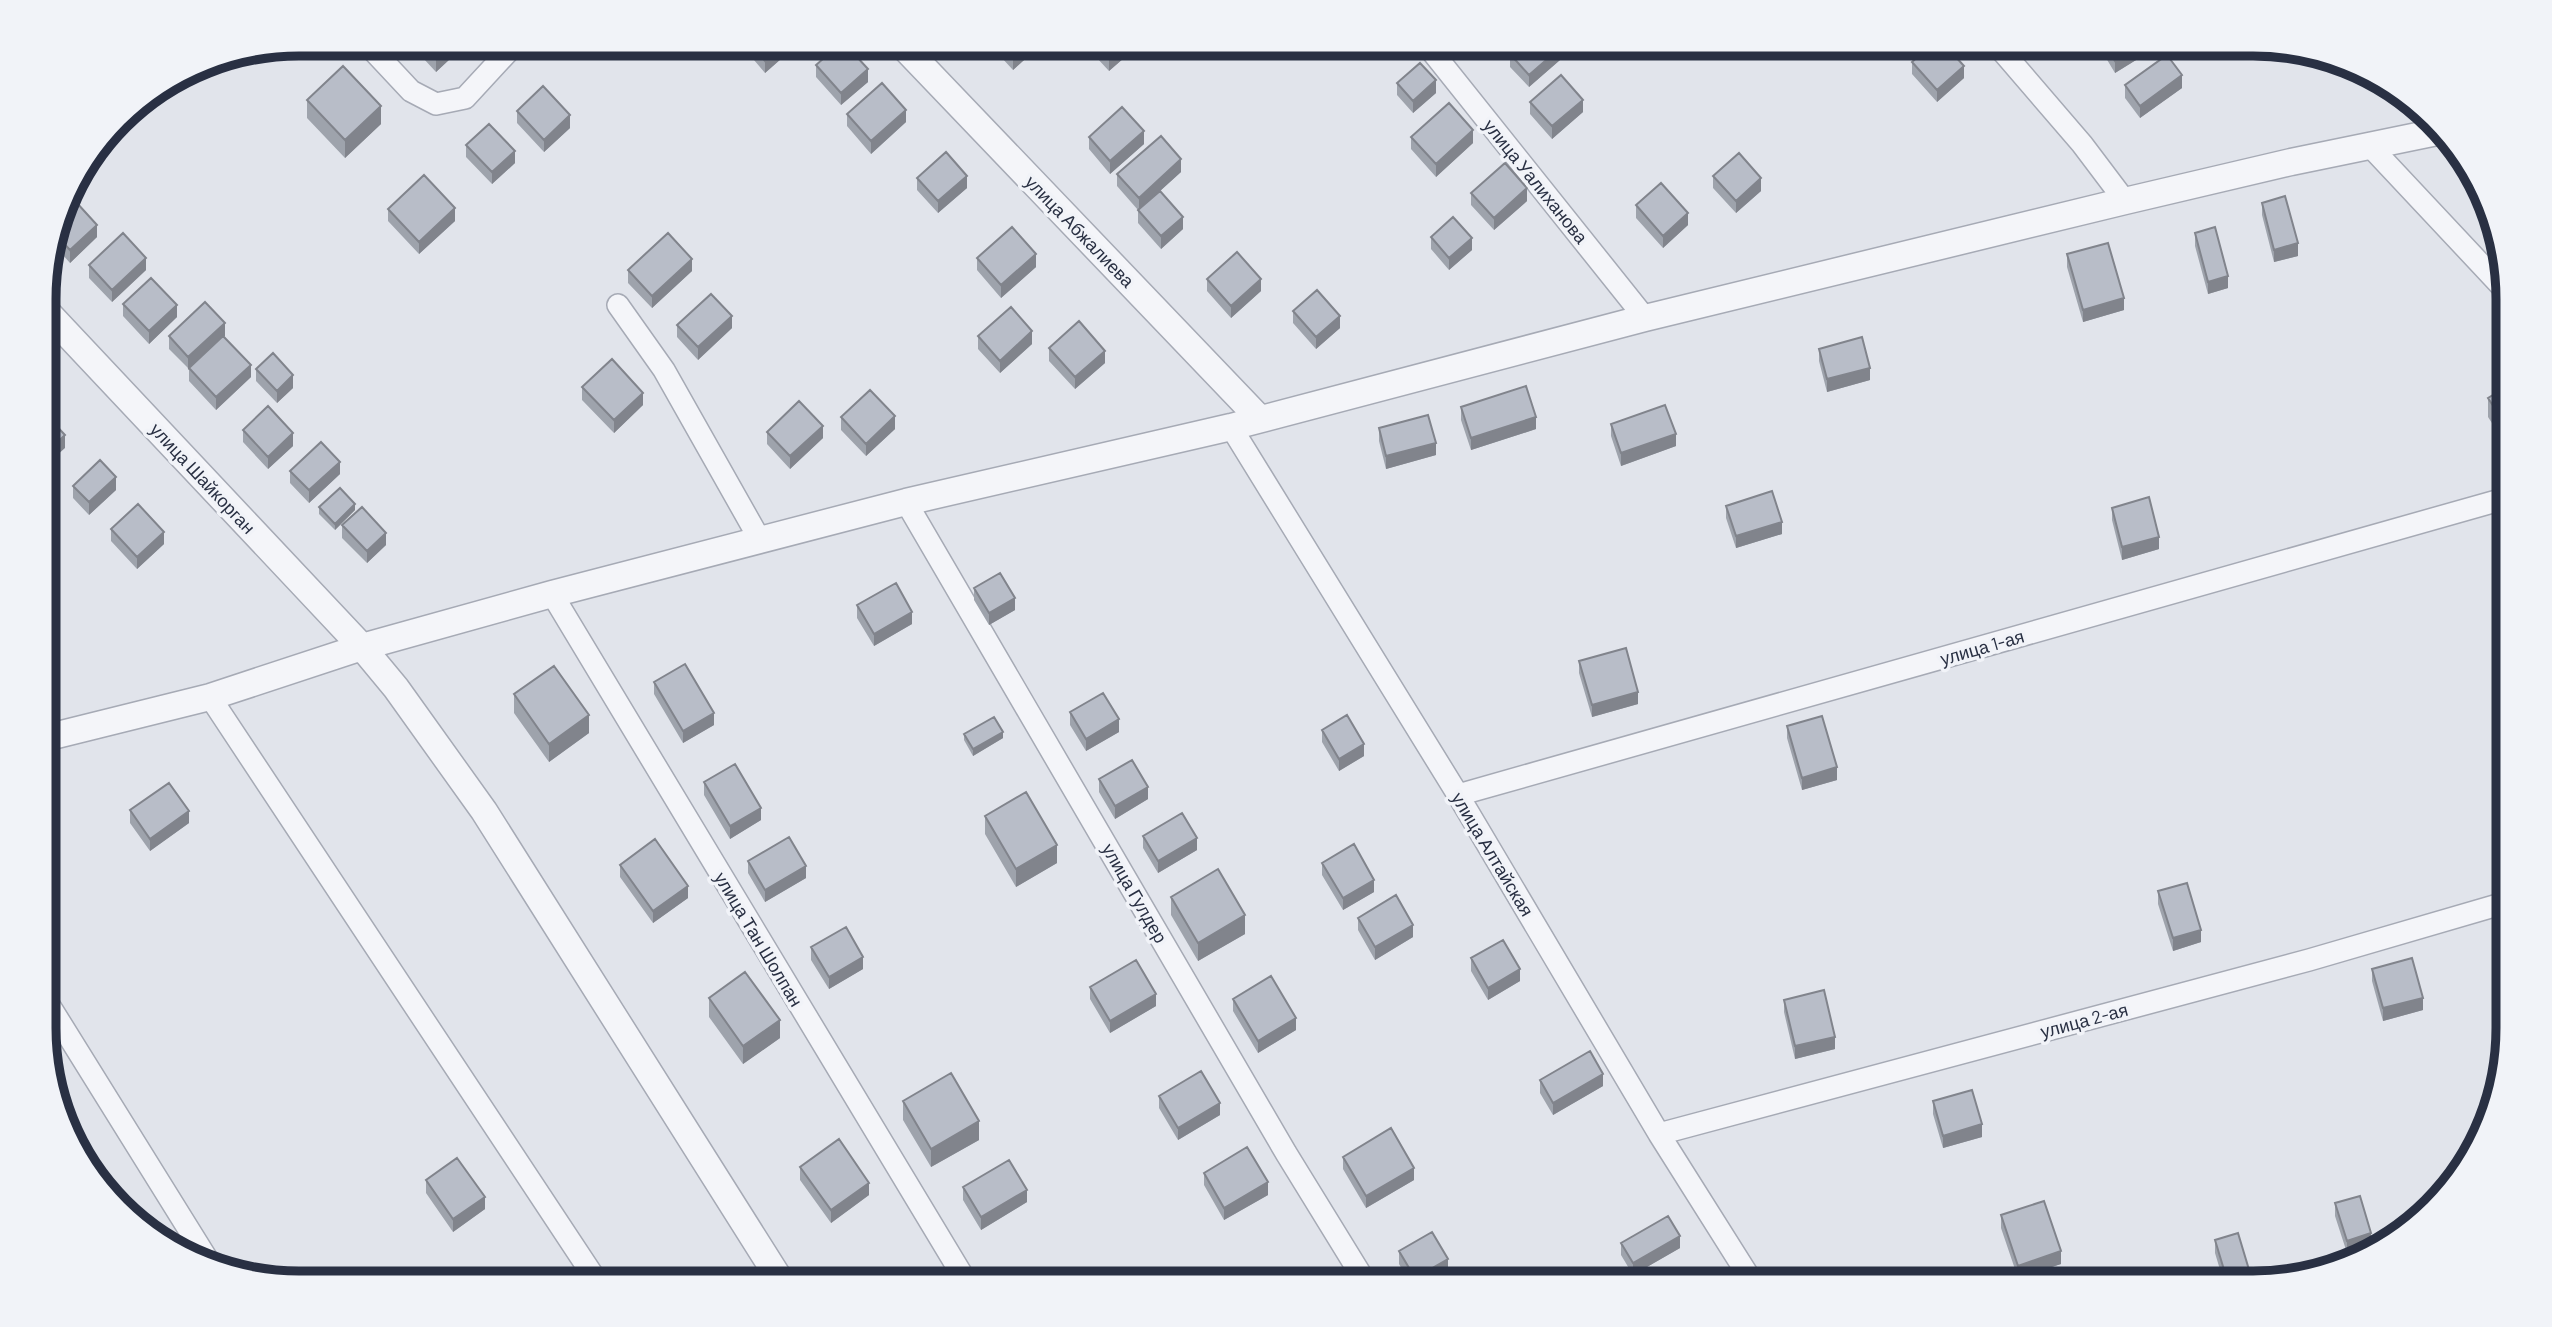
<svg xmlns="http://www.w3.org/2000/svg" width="2552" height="1327" font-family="Barlow,sans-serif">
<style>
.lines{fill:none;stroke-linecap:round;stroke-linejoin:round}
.minor-casing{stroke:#a6aab5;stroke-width:24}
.tertiary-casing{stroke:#a6aab5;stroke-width:29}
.minor{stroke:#f4f5f9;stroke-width:21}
.tertiary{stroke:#f4f5f9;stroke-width:26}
.wall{fill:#9ea3ac}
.shaded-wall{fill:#81848c}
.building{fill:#b8bdc8;stroke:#81848c;stroke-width:2}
.labels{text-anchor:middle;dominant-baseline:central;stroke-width:7;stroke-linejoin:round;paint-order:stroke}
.street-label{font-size:18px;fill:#293043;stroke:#f1f3f8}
.rim{fill:none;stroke:#293043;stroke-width:9}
</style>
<rect width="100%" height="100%" fill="#e1e4eb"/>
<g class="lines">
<g class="minor-casing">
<path id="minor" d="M 367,44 L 411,91 L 436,104 L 465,98 L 515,44
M 1426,44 L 1645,318
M 1996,44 L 2082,144 L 2125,201
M 2370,146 L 2506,291
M 618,305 L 664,370 L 760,540
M 1231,427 L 1458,795 L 1659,1134 L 1753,1283
M 906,502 L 1286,1153 L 1366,1283
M 552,594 L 967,1283
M 210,697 L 598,1283
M 1458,795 L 2507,498
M 46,1000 L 209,1262
M 1659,1134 L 2309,960 L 2508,902"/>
</g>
<g class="tertiary-casing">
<path id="tertiary" d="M 901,44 L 1260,419
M 44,309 L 362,647 L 396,688 L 484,811 L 782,1283
M 45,738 L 210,697 L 362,647 L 552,594 L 906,502 L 1231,427 L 1645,318 L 2125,201 L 2291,162 L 2437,132"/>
</g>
<use href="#minor" class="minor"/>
<use href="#tertiary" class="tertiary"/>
</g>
<path class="wall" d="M 410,44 L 465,44 L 465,45 L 436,72 Z
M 748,44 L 798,44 L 765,73 L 748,53 Z
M 989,44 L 1042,44 L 1013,70 Z
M 1084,44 L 1140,44 L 1109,71 Z
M 1348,44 L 1362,44 L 1354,51 Z
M 2100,44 L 2149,44 L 2149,52 L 2115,73 L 2100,48 Z
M 1510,54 L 1560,60 L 1529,87 L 1510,67 Z
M 1912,62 L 1964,78 L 1937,102 L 1912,74 Z
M 816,65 L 868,82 L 841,105 L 816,77 Z
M 1397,83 L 1436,93 L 1413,113 L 1397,95 Z
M 2125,85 L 2182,88 L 2140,118 L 2125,98 Z
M 307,100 L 381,124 L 345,158 L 307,118 Z
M 1530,102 L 1583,112 L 1552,139 L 1530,114 Z
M 517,111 L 570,128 L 544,152 L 517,123 Z
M 847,114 L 906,122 L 871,154 L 847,126 Z
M 1089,137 L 1144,144 L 1110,174 L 1089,149 Z
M 1411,137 L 1473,143 L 1436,177 L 1411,149 Z
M 466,145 L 515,163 L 492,184 L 466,157 Z
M 1181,172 L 1160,191 L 1183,229 L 1161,249 L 1138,223 L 1138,210 L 1117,186 L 1117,174 Z
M 1713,176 L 1761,191 L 1736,213 L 1713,188 Z
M 917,178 L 967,188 L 938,213 L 917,190 Z
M 1471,193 L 1527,201 L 1494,230 L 1471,205 Z
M 2262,203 L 2298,256 L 2274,262 L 2262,215 Z
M 1636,205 L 1688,225 L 1663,248 L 1636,218 Z
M 388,209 L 455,221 L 419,254 L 388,221 Z
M 62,215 L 97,237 L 70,263 L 54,245 Z
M 2195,233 L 2228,288 L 2208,294 L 2195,246 Z
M 1431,237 L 1472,250 L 1449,270 L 1431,249 Z
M 2067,254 L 2124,310 L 2083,322 L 2067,267 Z
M 977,258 L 1036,267 L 1001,298 L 977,270 Z
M 89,265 L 146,270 L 112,302 L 89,278 Z
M 628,270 L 692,271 L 652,308 L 628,283 Z
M 1207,279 L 1261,291 L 1231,318 L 1207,291 Z
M 123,304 L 177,317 L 149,344 L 123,316 Z
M 1293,311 L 1340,328 L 1316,349 L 1293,323 Z
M 677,325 L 732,328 L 698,360 L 677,337 Z
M 169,336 L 225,336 L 224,336 L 251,377 L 216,410 L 189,381 L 189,369 L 169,349 Z
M 978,336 L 1032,344 L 1000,373 L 978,349 Z
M 1049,348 L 1105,363 L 1075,389 L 1049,361 Z
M 1819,349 L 1870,380 L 1827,392 L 1819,361 Z
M 256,369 L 293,388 L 277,403 L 256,381 Z
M 582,387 L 643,405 L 614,433 L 582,400 Z
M 2506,387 L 2507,446 L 2488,417 L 2488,398 Z
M 1461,407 L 1536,429 L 1471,450 L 1461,420 Z
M 841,417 L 895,429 L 866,456 L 841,430 Z
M 1611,424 L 1676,446 L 1621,466 L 1611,436 Z
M 1379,428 L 1436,455 L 1386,469 L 1379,441 Z
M 243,430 L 293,446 L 268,469 L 243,442 Z
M 767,432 L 823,438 L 790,469 L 767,444 Z
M 290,471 L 340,474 L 309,503 L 290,483 Z
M 73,486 L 116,490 L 89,515 L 73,498 Z
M 1726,506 L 1782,534 L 1736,548 L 1726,518 Z
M 319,507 L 355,510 L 335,530 L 319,514 Z
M 2112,508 L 2159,549 L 2122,560 L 2112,520 Z
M 342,525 L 386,545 L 367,563 L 342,538 Z
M 111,529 L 164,544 L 137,569 L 111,541 Z
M 974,588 L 1015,610 L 989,625 L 974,600 Z
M 857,605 L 912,624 L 874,646 L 857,618 Z
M 1579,661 L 1638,704 L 1592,717 L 1579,673 Z
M 654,682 L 714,725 L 683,743 L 654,694 Z
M 514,694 L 589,733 L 549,762 L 514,713 Z
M 1070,712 L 1119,732 L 1086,751 L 1070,725 Z
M 1787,726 L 1837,780 L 1802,790 L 1787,738 Z
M 1322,730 L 1364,756 L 1339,771 L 1322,742 Z
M 964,734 L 1003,738 L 973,756 L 964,740 Z
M 1099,779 L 1148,799 L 1115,819 L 1099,792 Z
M 704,782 L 761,820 L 730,839 L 704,795 Z
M 130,810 L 189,823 L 150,851 L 130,823 Z
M 985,816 L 1057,863 L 1016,887 L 985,834 Z
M 1143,836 L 1197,850 L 1158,873 L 1143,848 Z
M 748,861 L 806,878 L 765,902 L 748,873 Z
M 1322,863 L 1374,892 L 1343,910 L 1322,875 Z
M 620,865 L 688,898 L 653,923 L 620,877 Z
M 2158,891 L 2201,942 L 2173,951 L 2158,904 Z
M 1171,897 L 1245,934 L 1198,961 L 1171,915 Z
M 1358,918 L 1413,937 L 1375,960 L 1358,930 Z
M 811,947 L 863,969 L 829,989 L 811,960 Z
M 1471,958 L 1520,981 L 1488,1000 L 1471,971 Z
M 2372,969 L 2423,1010 L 2383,1021 L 2372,981 Z
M 1090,987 L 1156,1006 L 1110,1033 L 1090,999 Z
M 709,998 L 780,1038 L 743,1064 L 709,1017 Z
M 1233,999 L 1296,1030 L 1258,1053 L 1233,1011 Z
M 1784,1000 L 1835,1049 L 1795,1059 L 1784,1012 Z
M 1540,1080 L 1603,1086 L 1553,1115 L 1540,1093 Z
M 1159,1096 L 1220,1115 L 1178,1140 L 1159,1108 Z
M 903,1101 L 979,1140 L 931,1167 L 903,1120 Z
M 1933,1101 L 1982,1137 L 1943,1148 L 1933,1114 Z
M 1343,1157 L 1414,1180 L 1366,1208 L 1343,1169 Z
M 800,1167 L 869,1195 L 831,1223 L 800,1180 Z
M 1204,1173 L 1268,1195 L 1224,1220 L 1204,1185 Z
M 426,1180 L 485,1209 L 453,1232 L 426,1193 Z
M 963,1187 L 1027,1202 L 981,1230 L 963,1200 Z
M 2335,1203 L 2371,1245 L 2347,1253 L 2335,1216 Z
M 2001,1215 L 2061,1264 L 2018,1278 L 2001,1228 Z
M 2215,1240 L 2253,1283 L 2224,1283 L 2215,1253 Z
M 1621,1243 L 1680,1248 L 1633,1275 L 1621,1255 Z
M 1399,1251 L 1448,1271 L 1428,1283 L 1410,1283 L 1399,1264 Z"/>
<path class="shaded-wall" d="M 453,44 L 465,44 L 465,45 L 436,72 L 436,59 Z
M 784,44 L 798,44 L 765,73 L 765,61 Z
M 1028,44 L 1042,44 L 1013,70 L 1013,57 Z
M 1126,44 L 1140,44 L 1109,71 L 1109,59 Z
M 1354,44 L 1362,44 L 1354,51 Z
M 2142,44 L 2149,44 L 2149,52 L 2115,73 L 2115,61 Z
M 1560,48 L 1560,60 L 1529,87 L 1529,75 Z
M 1964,66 L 1964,78 L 1937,102 L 1937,90 Z
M 868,69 L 868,82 L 841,105 L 841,93 Z
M 2182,75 L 2182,88 L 2140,118 L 2140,106 Z
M 1436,80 L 1436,93 L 1413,113 L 1413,101 Z
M 1583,100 L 1583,112 L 1552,139 L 1552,126 Z
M 381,106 L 381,124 L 345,158 L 345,140 Z
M 906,110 L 906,122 L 871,154 L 871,141 Z
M 570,115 L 570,128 L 544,152 L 544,140 Z
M 1473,130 L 1473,143 L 1436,177 L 1436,164 Z
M 1144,131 L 1144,144 L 1110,174 L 1110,161 Z
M 515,151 L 515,163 L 492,184 L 492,172 Z
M 1181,159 L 1181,172 L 1139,210 L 1139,198 Z
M 967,176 L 967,188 L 938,213 L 938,201 Z
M 1761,178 L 1761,191 L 1736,213 L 1736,201 Z
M 1527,188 L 1527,201 L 1494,230 L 1494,218 Z
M 455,208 L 455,221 L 419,254 L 419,242 Z
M 1688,213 L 1688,225 L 1663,248 L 1663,236 Z
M 1183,217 L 1183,229 L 1161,249 L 1161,236 Z
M 97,225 L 97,237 L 70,263 L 70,250 Z
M 1472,238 L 1472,250 L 1449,270 L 1449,258 Z
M 2298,243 L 2298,256 L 2274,262 L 2274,250 Z
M 1036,254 L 1036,267 L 1001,298 L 1001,285 Z
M 146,258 L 146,270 L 112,302 L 112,290 Z
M 692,259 L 692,271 L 652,308 L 652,296 Z
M 2228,276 L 2228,288 L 2208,294 L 2208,282 Z
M 1261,279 L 1261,291 L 1231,318 L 1231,306 Z
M 2124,298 L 2124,310 L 2083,322 L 2083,310 Z
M 177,305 L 177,317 L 149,344 L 149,331 Z
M 732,316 L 732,328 L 698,360 L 698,347 Z
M 1340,316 L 1340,328 L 1316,349 L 1316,337 Z
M 225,323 L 225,336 L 188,370 L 188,357 Z
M 1032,331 L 1032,344 L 1000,373 L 1000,361 Z
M 1105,351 L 1105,363 L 1075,389 L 1075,377 Z
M 251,365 L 251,377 L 216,410 L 216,397 Z
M 1870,368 L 1870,380 L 1827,392 L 1827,379 Z
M 293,375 L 293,388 L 277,403 L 277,391 Z
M 643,393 L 643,405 L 614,433 L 614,420 Z
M 895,416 L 895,429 L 866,456 L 866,444 Z
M 1536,417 L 1536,429 L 1471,450 L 1471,438 Z
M 823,426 L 823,438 L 790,469 L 790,456 Z
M 293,433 L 293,446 L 268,469 L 268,457 Z
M 1676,434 L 1676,446 L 1621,466 L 1621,453 Z
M 65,435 L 65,448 L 45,466 L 45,454 Z
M 1436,443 L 1436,455 L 1386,469 L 1386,456 Z
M 340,462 L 340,474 L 309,503 L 309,490 Z
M 116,477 L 116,490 L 89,515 L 89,502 Z
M 355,504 L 355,510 L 335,530 L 335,524 Z
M 1782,522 L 1782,534 L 1736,548 L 1736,536 Z
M 164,532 L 164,544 L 137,569 L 137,557 Z
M 386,533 L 386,545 L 367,563 L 367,551 Z
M 2159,537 L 2159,549 L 2122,560 L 2122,547 Z
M 1015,598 L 1015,610 L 989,625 L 989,613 Z
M 912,612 L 912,624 L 874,646 L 874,634 Z
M 1638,692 L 1638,704 L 1592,717 L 1592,705 Z
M 714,713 L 714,725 L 683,743 L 683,731 Z
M 589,715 L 589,733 L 549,762 L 549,744 Z
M 1119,719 L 1119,732 L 1086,751 L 1086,739 Z
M 1003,732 L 1003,738 L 973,756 L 973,749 Z
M 1364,744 L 1364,756 L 1339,771 L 1339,759 Z
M 1837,767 L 1837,780 L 1802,790 L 1802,778 Z
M 1148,787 L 1148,799 L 1115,819 L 1115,806 Z
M 761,808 L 761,820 L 730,839 L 730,826 Z
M 189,811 L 189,823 L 150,851 L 150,839 Z
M 1197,838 L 1197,850 L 1158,873 L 1158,861 Z
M 1057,845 L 1057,863 L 1016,887 L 1016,869 Z
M 806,866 L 806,878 L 765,902 L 765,890 Z
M 1374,880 L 1374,892 L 1343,910 L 1343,898 Z
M 688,886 L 688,898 L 653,923 L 653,911 Z
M 1245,915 L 1245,934 L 1198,961 L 1198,943 Z
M 1413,925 L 1413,937 L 1375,960 L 1375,947 Z
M 2201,930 L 2201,942 L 2173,951 L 2173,938 Z
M 863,957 L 863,969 L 829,989 L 829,977 Z
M 1520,969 L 1520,981 L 1488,1000 L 1488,988 Z
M 1156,994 L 1156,1006 L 1110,1033 L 1110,1021 Z
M 2423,998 L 2423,1010 L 2383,1021 L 2383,1008 Z
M 1296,1018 L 1296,1030 L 1258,1053 L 1258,1041 Z
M 780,1020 L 780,1038 L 743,1064 L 743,1046 Z
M 1835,1037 L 1835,1049 L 1795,1059 L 1795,1046 Z
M 1603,1074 L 1603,1086 L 1553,1115 L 1553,1103 Z
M 1220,1103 L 1220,1115 L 1178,1140 L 1178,1128 Z
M 979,1121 L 979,1140 L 931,1167 L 931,1149 Z
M 1982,1124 L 1982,1137 L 1943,1148 L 1943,1136 Z
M 1414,1168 L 1414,1180 L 1366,1208 L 1366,1196 Z
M 1268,1182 L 1268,1195 L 1224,1220 L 1224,1208 Z
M 869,1183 L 869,1195 L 831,1223 L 831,1210 Z
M 1027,1190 L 1027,1202 L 981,1230 L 981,1217 Z
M 485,1197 L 485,1209 L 453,1232 L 453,1219 Z
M 2371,1233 L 2371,1245 L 2347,1253 L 2347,1241 Z
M 1680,1236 L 1680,1248 L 1633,1275 L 1633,1263 Z
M 2061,1251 L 2061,1264 L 2018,1278 L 2018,1266 Z
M 1448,1259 L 1448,1271 L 1428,1283 L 1415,1283 L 1415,1278 Z"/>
<path class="building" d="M 422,44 L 453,44 L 436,59 Z
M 751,44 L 784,44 L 765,61 Z
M 840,44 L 845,44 L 868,69 L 841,93 L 816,65 Z
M 1000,44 L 1028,44 L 1013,57 Z
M 1095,44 L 1126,44 L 1109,59 Z
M 1522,44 L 1556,44 L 1560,48 L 1529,75 L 1510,54 Z
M 1932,44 L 1944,44 L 1964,66 L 1937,90 L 1912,62 Z
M 2105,44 L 2142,44 L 2115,61 Z
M 2167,55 L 2182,75 L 2140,106 L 2125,85 Z
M 1420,63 L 1436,80 L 1413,101 L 1397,83 Z
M 343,66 L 381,106 L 345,140 L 307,100 Z
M 1561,75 L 1583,100 L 1552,126 L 1530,102 Z
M 882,83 L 906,110 L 871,141 L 847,114 Z
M 543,86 L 570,115 L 544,140 L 517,111 Z
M 1449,103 L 1473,130 L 1436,164 L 1411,137 Z
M 1122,107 L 1144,131 L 1110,161 L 1089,137 Z
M 489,124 L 515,151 L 492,172 L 466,145 Z
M 1161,136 L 1181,159 L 1139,198 L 1117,174 Z
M 946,152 L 967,176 L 938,201 L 917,178 Z
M 1739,153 L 1761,178 L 1736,201 L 1713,176 Z
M 1505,163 L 1527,188 L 1494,218 L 1471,193 Z
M 424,175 L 455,208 L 419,242 L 388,209 Z
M 1661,183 L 1688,213 L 1663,236 L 1636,205 Z
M 1160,191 L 1183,217 L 1161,236 L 1138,210 Z
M 2285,196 L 2298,243 L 2274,250 L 2262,203 Z
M 76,202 L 97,225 L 70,250 L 57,236 L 62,215 Z
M 1453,217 L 1472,238 L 1449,258 L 1431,237 Z
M 1012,227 L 1036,254 L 1001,285 L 977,258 Z
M 2215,227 L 2228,276 L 2208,282 L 2195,233 Z
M 123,233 L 146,258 L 112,290 L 89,265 Z
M 668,233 L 692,259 L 652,296 L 628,270 Z
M 2108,243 L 2124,298 L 2083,310 L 2067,254 Z
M 1237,252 L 1261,279 L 1231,306 L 1207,279 Z
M 151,278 L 177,305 L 149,331 L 123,304 Z
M 1317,290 L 1340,316 L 1316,337 L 1293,311 Z
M 711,294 L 732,316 L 698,347 L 677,325 Z
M 205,302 L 225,323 L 188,357 L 169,336 Z
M 1011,307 L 1032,331 L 1000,361 L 978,336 Z
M 1079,321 L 1105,351 L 1075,377 L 1049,348 Z
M 223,336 L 251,365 L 216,397 L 189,368 Z
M 1862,337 L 1870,368 L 1827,379 L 1819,349 Z
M 273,353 L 293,375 L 277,391 L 256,369 Z
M 612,359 L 643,393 L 614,420 L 582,387 Z
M 1526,386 L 1536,417 L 1471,438 L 1461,407 Z
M 2506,387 L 2507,427 L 2488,398 Z
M 870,390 L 895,416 L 866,444 L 841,417 Z
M 799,401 L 823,426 L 790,456 L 767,432 Z
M 1665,405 L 1676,434 L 1621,453 L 1611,424 Z
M 268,406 L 293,433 L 268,457 L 243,430 Z
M 1428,415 L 1436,443 L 1386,456 L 1379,428 Z
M 47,416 L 65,435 L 45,454 L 45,418 Z
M 321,442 L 340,462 L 309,490 L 290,471 Z
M 100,460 L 116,477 L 89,502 L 73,486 Z
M 340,488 L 355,504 L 335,524 L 319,507 Z
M 1772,491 L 1782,522 L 1736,536 L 1726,506 Z
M 2149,497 L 2159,537 L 2122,547 L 2112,508 Z
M 138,504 L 164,532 L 137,557 L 111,529 Z
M 362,507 L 386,533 L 367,551 L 342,525 Z
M 1000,573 L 1015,598 L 989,613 L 974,588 Z
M 896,583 L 912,612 L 874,634 L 857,605 Z
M 1626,648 L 1638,692 L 1592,705 L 1579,661 Z
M 685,664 L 714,713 L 683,731 L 654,682 Z
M 554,666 L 589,715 L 549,744 L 514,694 Z
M 1103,693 L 1119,719 L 1086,739 L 1070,712 Z
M 1347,715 L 1364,744 L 1339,759 L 1322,730 Z
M 1822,716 L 1837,767 L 1802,778 L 1787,726 Z
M 994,717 L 1003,732 L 973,749 L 964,734 Z
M 1132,760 L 1148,787 L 1115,806 L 1099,779 Z
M 735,764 L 761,808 L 730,826 L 704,782 Z
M 169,783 L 189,811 L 150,839 L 130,810 Z
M 1026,792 L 1057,845 L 1016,869 L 985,816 Z
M 1182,813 L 1197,838 L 1158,861 L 1143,836 Z
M 789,837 L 806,866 L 765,890 L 748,861 Z
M 655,839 L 688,886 L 653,911 L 620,865 Z
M 1354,844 L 1374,880 L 1343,898 L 1322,863 Z
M 1218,869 L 1245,915 L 1198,943 L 1171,897 Z
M 2187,883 L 2201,930 L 2173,938 L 2158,891 Z
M 1396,895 L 1413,925 L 1375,947 L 1358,918 Z
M 846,927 L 863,957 L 829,977 L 811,947 Z
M 1503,940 L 1520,969 L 1488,988 L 1471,958 Z
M 2412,958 L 2423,998 L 2383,1008 L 2372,969 Z
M 1136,960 L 1156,994 L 1110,1021 L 1090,987 Z
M 745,972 L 780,1020 L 743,1046 L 709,998 Z
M 1271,976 L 1296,1018 L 1258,1041 L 1233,999 Z
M 1824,990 L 1835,1037 L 1795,1046 L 1784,1000 Z
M 1590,1051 L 1603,1074 L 1553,1103 L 1540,1080 Z
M 1201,1071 L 1220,1103 L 1178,1128 L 1159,1096 Z
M 951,1073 L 979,1121 L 931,1149 L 903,1101 Z
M 1972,1090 L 1982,1124 L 1943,1136 L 1933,1101 Z
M 1391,1128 L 1414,1168 L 1366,1196 L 1343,1157 Z
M 839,1139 L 869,1183 L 831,1210 L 800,1167 Z
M 1247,1147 L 1268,1182 L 1224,1208 L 1204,1173 Z
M 457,1158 L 485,1197 L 453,1219 L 426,1180 Z
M 1009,1160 L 1027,1190 L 981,1217 L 963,1187 Z
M 2360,1196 L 2371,1233 L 2347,1241 L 2335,1203 Z
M 2044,1201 L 2061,1251 L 2018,1266 L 2001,1215 Z
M 1668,1216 L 1680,1236 L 1633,1263 L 1621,1243 Z
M 1432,1232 L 1448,1259 L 1415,1278 L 1399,1251 Z
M 2238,1233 L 2253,1283 L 2228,1283 L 2215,1240 Z
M 535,1272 L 543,1283 L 520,1283 Z"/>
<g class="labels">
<g class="street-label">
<text transform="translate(1536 181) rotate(51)">улица Уалиханова</text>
<text transform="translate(1080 231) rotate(46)">улица Абжалиева</text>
<text transform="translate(203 478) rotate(47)">улица Шайкорган</text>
<text transform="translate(1982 647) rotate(-16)">улица 1-ая</text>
<text transform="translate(1493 854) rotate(59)">улица Алтайская</text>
<text transform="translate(1135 893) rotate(60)">улица Гулдер</text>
<text transform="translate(759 939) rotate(59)">улица Тан Шолпан</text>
<text transform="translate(2084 1020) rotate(-15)">улица 2-ая</text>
</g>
</g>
<path d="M0 0H2552V1327H0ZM299 56H2253A243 243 0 0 1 2496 299V1028A243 243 0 0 1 2253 1271H299A243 243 0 0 1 56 1028V299A243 243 0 0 1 299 56Z" fill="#f1f3f8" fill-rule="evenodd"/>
<path class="rim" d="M299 56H2253A243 243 0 0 1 2496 299V1028A243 243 0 0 1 2253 1271H299A243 243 0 0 1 56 1028V299A243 243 0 0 1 299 56Z"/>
</svg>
